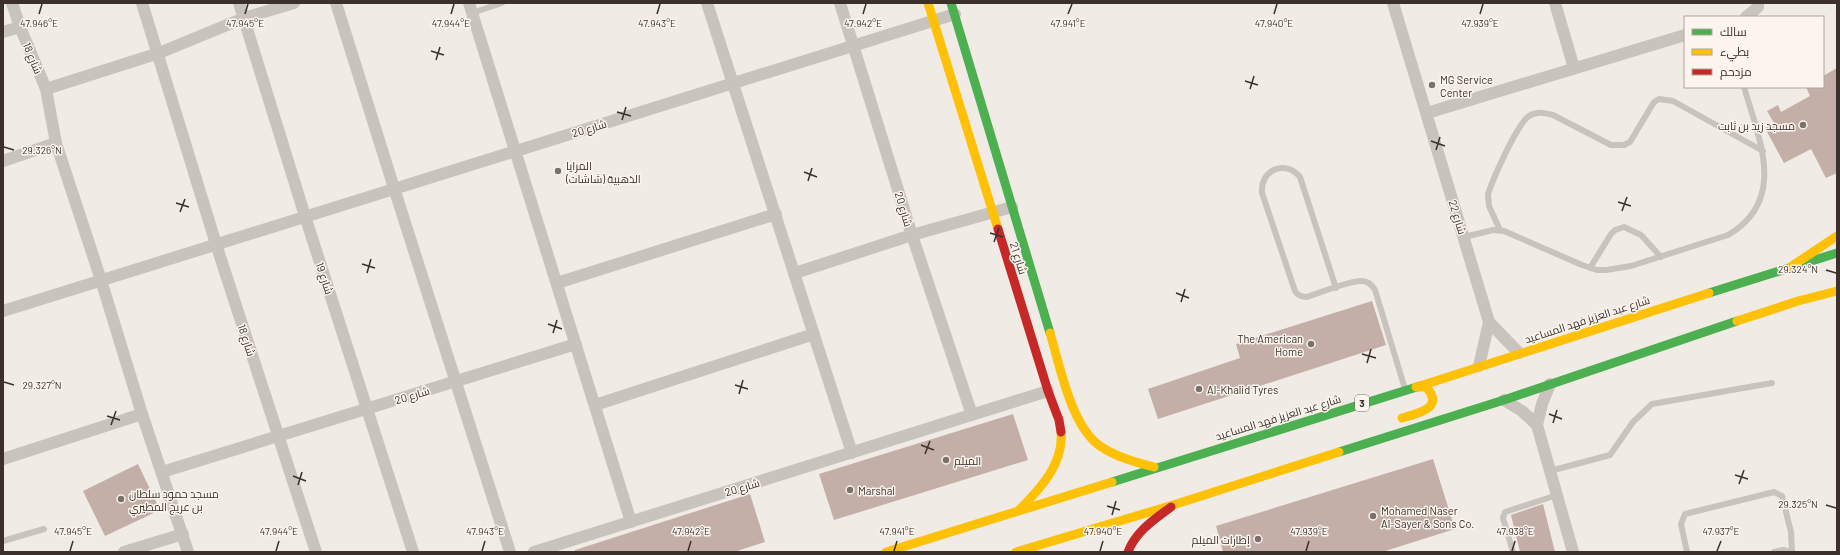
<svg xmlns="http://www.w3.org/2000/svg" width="1840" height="555" font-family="Barlow,Cairo,sans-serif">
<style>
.building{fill:#c3afa7}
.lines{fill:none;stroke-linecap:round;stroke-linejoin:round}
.lane{stroke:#c9c3be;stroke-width:6}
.street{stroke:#c9c3be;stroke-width:12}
.fast{stroke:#4caf50;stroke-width:9}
.slow{stroke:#ffc107;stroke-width:9}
.jam{stroke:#c62828;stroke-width:9}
.ticks{fill:none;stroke:#3b302b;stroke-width:1.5}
.poi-dot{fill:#7a716c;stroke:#fbf5ee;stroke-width:1.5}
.labels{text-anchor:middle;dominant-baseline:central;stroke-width:3;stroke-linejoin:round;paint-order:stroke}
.shield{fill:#fbf5ee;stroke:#756b66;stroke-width:1}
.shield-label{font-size:10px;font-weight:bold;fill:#3b302b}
.street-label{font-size:11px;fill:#3b302b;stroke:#fbf5ee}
.poi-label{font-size:11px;fill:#3b302b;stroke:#fbf5ee;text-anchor:start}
.ticks-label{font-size:10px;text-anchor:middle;fill:#3b302b;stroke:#fbf5ee;stroke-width:3;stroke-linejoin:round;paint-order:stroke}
</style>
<rect width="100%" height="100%" fill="#f0ebe5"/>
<path class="building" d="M 1837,68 L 1837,173 L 1826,178 L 1811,149 L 1784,163 L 1765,128 L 1774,123 L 1767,111 L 1778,105 L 1781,112 L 1810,96 L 1806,87 L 1823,87 L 1823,76 Z
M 1372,301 L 1386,345 L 1158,419 L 1148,389 L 1240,358 L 1236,344 Z
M 1013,414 L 1028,460 L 834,520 L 819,474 Z
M 1433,459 L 1455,529 L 1382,552 L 1223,552 L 1216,526 Z
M 138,464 L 160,510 L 105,536 L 83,491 Z
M 750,494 L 765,542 L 734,552 L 575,552 L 575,550 Z
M 1543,504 L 1555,552 L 1520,552 L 1511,515 Z"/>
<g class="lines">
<path class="lane" d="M 472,13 L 502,3
M 1500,230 L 1489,206 L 1488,194 C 1493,179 1517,124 1529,116 C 1537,111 1545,113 1553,115 L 1611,145 L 1624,145 L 1630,142 L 1654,102 L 1659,99 L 1673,101 L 1763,151
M 1464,237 L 1493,230 L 1504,231 L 1582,265 L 1597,270 L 1606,270 L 1631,266 L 1728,235 C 1788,200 1759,139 1744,87
M 1590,268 L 1611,234 L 1615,230 L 1624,227 L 1641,235 L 1661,257
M 1336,288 L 1300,177 C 1285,159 1260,170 1262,193 L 1295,291 C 1298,296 1302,297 1307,297 C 1319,293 1351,280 1362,281 C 1368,281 1372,285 1375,290 L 1405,389
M 1550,471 L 1610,455 L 1633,422 L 1652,404 L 1772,383
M 3,541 L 44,529
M 1513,552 L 1503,518 L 1505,512 L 1557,495
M 1687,552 L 1681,524 L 1685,514 L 1774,492 L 1782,496 L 1791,532 L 1792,552
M 1774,552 L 1783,550 L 1790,552"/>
<path class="street" d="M 12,3 L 20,27 L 46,89 L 56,143 L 101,280 L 142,414 L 188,552
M 142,3 L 216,244 L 316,552
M 239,3 L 305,216 L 413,552
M 336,3 L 394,188 L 510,552
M 469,3 L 631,522
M 707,3 L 852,453
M 840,3 L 912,235 L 972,415
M 1393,3 L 1489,322 L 1479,366
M 1555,3 L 1574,68
M 1746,17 L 1758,7 L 1758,3
M 3,32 L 20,27
M 46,89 L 159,53 L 244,18 L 294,3
M 1427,113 L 1685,35
M 3,161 L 56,143
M 795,273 L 912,235 L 1012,207
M 557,283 L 776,214
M 3,311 L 955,14
M 1489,322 L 1519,353
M 1504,400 L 1522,411 L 1537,425 L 1573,552
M 595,405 L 814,334
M 1537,425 L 1542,404 L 1550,384
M 3,459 L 142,414
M 162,472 L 576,344
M 124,552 L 183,534
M 534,552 L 1048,391"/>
<path class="fast" d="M 951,3 L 1050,333
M 1709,293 L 1837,253
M 1339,452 L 1504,400 L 1737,321
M 1112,482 L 1420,386"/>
<path class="slow" d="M 928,3 L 998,229
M 1792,266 L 1837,236
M 1737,321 L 1798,301 L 1837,291
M 1050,333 C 1060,366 1071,426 1100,446 C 1116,457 1135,462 1154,467
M 1420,386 L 1709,293
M 1402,418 C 1419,413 1445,408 1426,387 L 1416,387
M 1019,510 C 1040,489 1064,464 1061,432
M 886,552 L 1112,482
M 1016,552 L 1173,505 L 1339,452"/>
<path class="jam" d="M 998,229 L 1048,391 L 1059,420 L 1061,432
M 1128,552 C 1136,531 1154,520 1171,507"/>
</g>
<path class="ticks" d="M 39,14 L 42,4M 245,14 L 248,4M 451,14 L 454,4M 657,14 L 660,4M 863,14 L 866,4M 1068,14 L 1072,4M 1274,14 L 1277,4M 1480,14 L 1483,4M 431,51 L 444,55M 436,60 L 440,47M 1245,81 L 1258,85M 1250,89 L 1254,76M 617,112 L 631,116M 622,120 L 626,107M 1431,141 L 1445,146M 4,147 L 14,150M 1436,150 L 1440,137M 804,172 L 817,177M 808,181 L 812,168M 1618,202 L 1631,206M 176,203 L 189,207M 1622,211 L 1627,197M 180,212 L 185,199M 990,233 L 1003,237M 994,242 L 999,228M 362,264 L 375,268M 1826,270 L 1836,273M 367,273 L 371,259M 1176,293 L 1189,298M 1181,302 L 1185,289M 548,324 L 562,329M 553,333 L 557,320M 1362,354 L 1376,358M 1367,363 L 1371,349M 4,382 L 14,385M 735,385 L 748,389M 739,394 L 743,380M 1549,414 L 1562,419M 107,416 L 120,420M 1553,423 L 1557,410M 111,425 L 116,411M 921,445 L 934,450M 925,454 L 930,441M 1735,475 L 1748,479M 293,476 L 306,481M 1739,484 L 1744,470M 298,485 L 302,472M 1826,505 L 1836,508M 1107,506 L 1120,510M 1112,515 L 1116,501M 70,551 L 73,541M 276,551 L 279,541M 482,551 L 485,541M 688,551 L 691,541M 894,551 L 897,541M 1100,551 L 1103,541M 1306,551 L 1309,541M 1512,551 L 1515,541M 1717,551 L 1721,541"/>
<g class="poi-dot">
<circle cx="1432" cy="85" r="4"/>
<circle cx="1803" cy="125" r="4"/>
<circle cx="558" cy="171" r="4"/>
<circle cx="1311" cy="344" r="4"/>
<circle cx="1199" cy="389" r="4"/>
<circle cx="946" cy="460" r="4"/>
<circle cx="850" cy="490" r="4"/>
<circle cx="121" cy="499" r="4"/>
<circle cx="1373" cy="516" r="4"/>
<circle cx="1258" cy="539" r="4"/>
</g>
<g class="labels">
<rect class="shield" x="1355" y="395" width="14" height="16" rx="3"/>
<g class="shield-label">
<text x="1362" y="403">3</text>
</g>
<g class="street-label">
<text transform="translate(33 58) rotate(67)">شارع 18</text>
<text transform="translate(589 128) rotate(-17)">شارع 20</text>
<text transform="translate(904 209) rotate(73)">شارع 20</text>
<text transform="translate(1458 217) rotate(73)">شارع 22</text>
<text transform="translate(1019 258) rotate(73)">شارع 21</text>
<text transform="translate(325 278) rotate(72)">شارع 19</text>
<text transform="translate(1587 319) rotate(-18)">شارع عبد العزيز فهد المساعيد</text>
<text transform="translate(247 340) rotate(72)">شارع 18</text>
<text transform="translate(412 395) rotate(-17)">شارع 20</text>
<text transform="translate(1278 417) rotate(-17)">شارع عبد العزيز فهد المساعيد</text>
<text transform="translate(742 487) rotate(-17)">شارع 20</text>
</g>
<g class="poi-label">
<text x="1440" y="79">MG Service<tspan x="1440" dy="13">Center</tspan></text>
<text x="1795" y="125" text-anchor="end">مسجد زيد بن ثابت</text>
<text x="566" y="165">المرايا<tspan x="566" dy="13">الذهبية (شاشات)</tspan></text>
<text x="1303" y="338" text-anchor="end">The American<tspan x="1303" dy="13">Home</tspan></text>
<text x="1207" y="389">Al-Khalid Tyres</text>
<text x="954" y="460">الميلم</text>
<text x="858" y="490">Marshal</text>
<text x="129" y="493">مسجد حمود سلطان<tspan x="129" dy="13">بن عريج المطيري</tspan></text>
<text x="1381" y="510">Mohamed Naser<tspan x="1381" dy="13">Al-Sayer &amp; Sons Co.</tspan></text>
<text x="1250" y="539" text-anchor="end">إطارات الميلم</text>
</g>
</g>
<g class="ticks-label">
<text x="39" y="27">47.946°E</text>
<text x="245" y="27">47.945°E</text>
<text x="451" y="27">47.944°E</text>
<text x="657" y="27">47.943°E</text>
<text x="863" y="27">47.942°E</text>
<text x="1068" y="27">47.941°E</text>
<text x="1274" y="27">47.940°E</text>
<text x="1480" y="27">47.939°E</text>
<text x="42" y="154">29.326°N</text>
<text x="1798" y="273">29.324°N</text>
<text x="42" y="389">29.327°N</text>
<text x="1798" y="508">29.325°N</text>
<text x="73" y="535">47.945°E</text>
<text x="279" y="535">47.944°E</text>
<text x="485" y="535">47.943°E</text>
<text x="691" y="535">47.942°E</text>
<text x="897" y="535">47.941°E</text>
<text x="1103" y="535">47.940°E</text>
<text x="1309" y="535">47.939°E</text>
<text x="1515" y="535">47.938°E</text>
<text x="1721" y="535">47.937°E</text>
</g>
<rect width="1840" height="555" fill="none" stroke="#3b302b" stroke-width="8"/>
<rect x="1684" y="16" width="140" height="72" fill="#fbf5ee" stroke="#aea6a0"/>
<rect x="1692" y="29" width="20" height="6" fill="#4caf50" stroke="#aea6a0"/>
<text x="1720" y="36" font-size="12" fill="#3b302b">سالك</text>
<rect x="1692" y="49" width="20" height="6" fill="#ffc107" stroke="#aea6a0"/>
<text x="1720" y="56" font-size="12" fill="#3b302b">بطيء</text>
<rect x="1692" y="69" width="20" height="6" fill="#c62828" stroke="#aea6a0"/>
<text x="1720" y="76" font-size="12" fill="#3b302b">مزدحم</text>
</svg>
